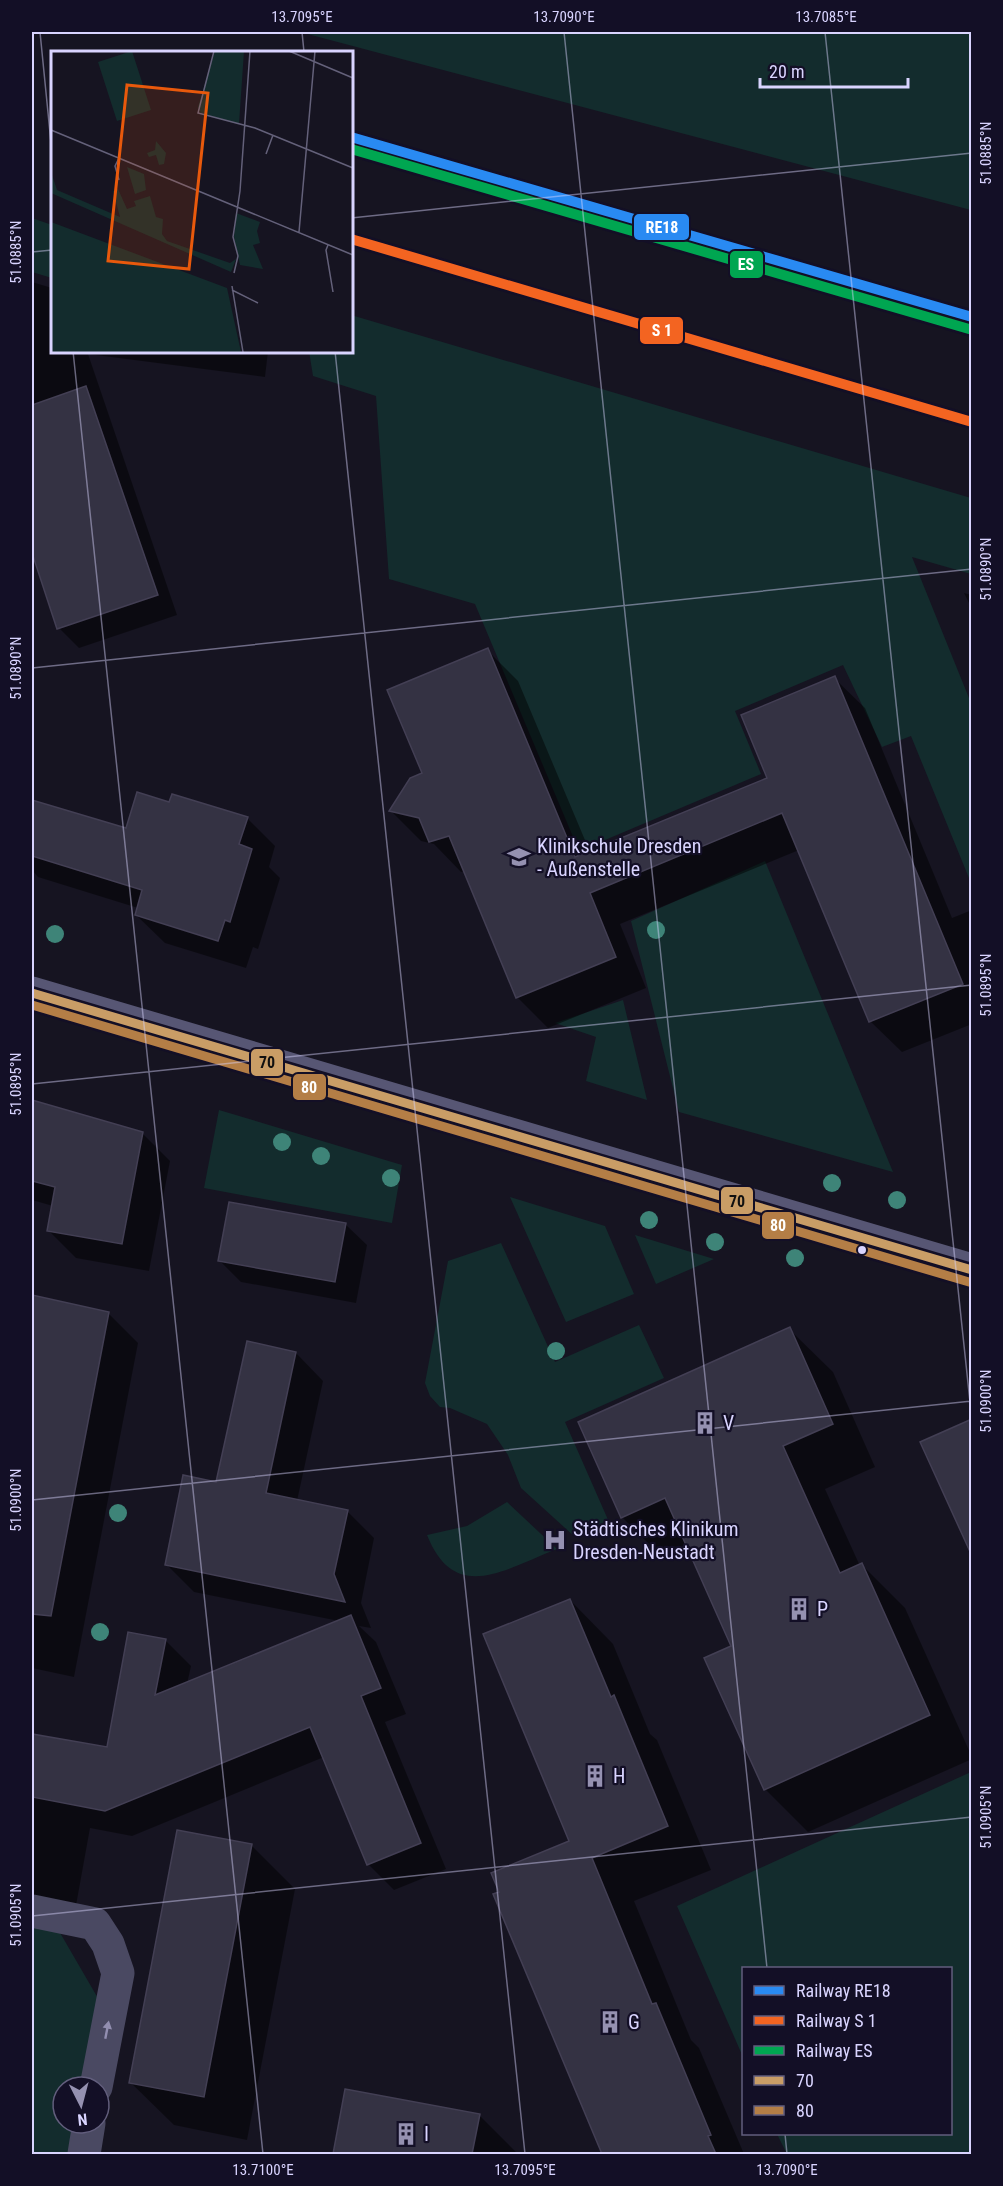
<svg xmlns="http://www.w3.org/2000/svg" width="1003" height="2186" font-family="'Roboto Condensed',sans-serif">
<style>
.green{fill:#132c2d}
.shadow{fill:#0007}
.building{fill:#343243;stroke:#433f54;stroke-width:1.5}
.lines{fill:none;stroke-linecap:round;stroke-linejoin:round}
.street{stroke:#4a4962;stroke-width:33}
.secondary{stroke:#575674;stroke-width:33}
.bus-1-casing{stroke:#130f26;stroke-width:14}
.bus-2-casing{stroke:#130f26;stroke-width:14}
.bus-1{stroke:#c99d66;stroke-width:9}
.bus-2{stroke:#b47e46;stroke-width:9}
.rail-1-casing{stroke:#130f26;stroke-width:15}
.rail-2-casing{stroke:#130f26;stroke-width:15}
.rail-3-casing{stroke:#130f26;stroke-width:15}
.rail-1{stroke:#298af2;stroke-width:10}
.rail-2{stroke:#f36421;stroke-width:10}
.rail-3{stroke:#00a651;stroke-width:10}
.tree{fill:#3e8478}
.oneway{fill:#928eb0}
.ticks{fill:none;stroke:#d9d4ff;stroke-width:1.5;stroke-opacity:0.45}
.bus-dot{fill:#d9d4ff;stroke:#130f26;stroke-width:2}
.labels{text-anchor:middle;dominant-baseline:central;stroke-width:4.5;stroke-linejoin:round;paint-order:stroke}
.poi-label{font-size:20px;fill:#d9d4ff;stroke:#130f26;text-anchor:start}
.inset-road{fill:none;stroke:#64617a;stroke-width:1.5}
.view{fill:#e8590c;fill-opacity:0.15;stroke:#e8590c;stroke-width:3}
.inset-edge{fill:none;stroke:#d9d4ff;stroke-width:3}
.line-badge{stroke:#130f26;stroke-width:2}
.badge-label{font-size:16px;text-anchor:middle;font-weight:bold;fill:#fff}
.pale-badge-label{font-size:16px;text-anchor:middle;font-weight:bold;fill:#111}
.neatline{fill:none;stroke:#d9d4ff;stroke-width:2}
.ticks-label{font-size:15px;text-anchor:middle;fill:#d9d4ff}
</style>
<rect width="100%" height="100%" fill="#161421"/>
<path class="green" d="M 300,32 L 971,32 L 971,210 Z
M 32,218 L 52,225 L 52,278 L 32,272 Z
M 351,315 L 971,498 L 971,574 L 912,557 L 971,703 L 971,883 L 911,736 L 882,747 L 843,665 L 735,711 L 761,774 L 579,851 L 475,604 L 389,579 L 376,396 L 313,376 L 309,351 L 351,351 Z
M 765,861 L 893,1172 L 679,1112 L 631,921 Z
M 623,1000 L 647,1100 L 586,1081 L 596,1037 L 555,1023 Z
M 219,1110 L 402,1165 L 392,1223 L 204,1188 Z
M 510,1197 L 605,1226 L 634,1294 L 566,1322 Z
M 635,1235 L 714,1259 L 656,1284 Z
M 501,1243 L 555,1362 L 639,1325 L 664,1378 L 565,1422 L 609,1522 L 575,1537 L 521,1488 L 508,1455 L 487,1424 L 450,1408 L 440,1407 L 430,1396 L 425,1383 L 448,1261 Z
M 507,1502 L 557,1549 C 505,1569 455,1605 427,1535 L 467,1526 Z
M 971,1772 L 971,2154 L 787,2154 L 777,2134 L 950,2134 L 950,1968 L 744,1968 L 743,2057 L 677,1906 Z
M 32,1926 L 59,1931 L 99,2000 L 84,2087 L 63,2087 L 63,2123 L 76,2123 L 69,2154 L 32,2154 Z"/>
<path class="shadow" d="M 32,282 L 52,288 L 52,351 L 268,351 L 265,377 L 88,354 L 177,615 L 79,648 L 59,628 L 32,548 Z
M 964,593 L 972,595 L 972,609 Z
M 487,650 L 518,681 L 590,852 L 769,779 L 834,678 L 865,708 L 952,918 L 972,910 L 972,1024 L 902,1052 L 871,1022 L 799,850 L 620,924 L 646,988 L 548,1028 L 517,997 L 465,871 L 461,872 L 434,844 L 421,841 L 391,811 L 424,774 Z
M 32,802 L 127,830 L 170,803 L 247,818 L 275,846 L 269,867 L 280,878 L 258,949 L 253,947 L 246,968 L 165,943 L 136,915 L 138,908 L 38,877 L 32,870 Z
M 32,1102 L 142,1133 L 170,1161 L 149,1271 L 76,1258 L 48,1230 L 53,1206 L 32,1200 Z
M 345,1224 L 367,1245 L 356,1303 L 241,1282 L 220,1261 Z
M 36,1297 L 108,1313 L 138,1343 L 74,1677 L 32,1668 L 32,1319 Z
M 789,1329 L 833,1372 L 875,1467 L 825,1489 L 860,1566 L 862,1565 L 905,1608 L 972,1757 L 972,1759 L 808,1832 L 765,1789 L 733,1647 L 689,1549 L 665,1560 L 622,1517 Z
M 296,1353 L 323,1381 L 297,1501 L 347,1511 L 374,1538 L 361,1603 L 371,1628 L 359,1626 L 376,1642 L 406,1714 L 385,1722 L 446,1869 L 394,1890 L 368,1864 L 324,1757 L 132,1836 L 90,1828 L 75,1911 L 32,1903 L 32,1735 L 108,1748 L 165,1640 L 191,1666 L 187,1684 L 339,1621 L 194,1592 L 166,1564 Z
M 570,1600 L 613,1644 L 650,1734 L 657,1740 L 711,1870 L 634,1901 L 691,2040 L 699,2048 L 744,2154 L 604,2154 L 495,1895 L 571,1842 Z
M 252,1846 L 295,1889 L 247,2140 L 174,2125 L 130,2082 Z
M 346,2091 L 479,2115 L 518,2154 L 334,2154 Z"/>
<path class="building" d="M 86,386 L 158,595 L 57,629 L 32,553 L 32,405 Z
M 488,648 L 575,857 L 767,778 L 741,715 L 835,676 L 963,984 L 869,1022 L 782,813 L 590,893 L 616,957 L 516,998 L 449,836 L 429,842 L 419,818 L 389,811 L 410,778 L 422,773 L 387,690 Z
M 137,792 L 169,802 L 172,794 L 248,817 L 239,844 L 252,849 L 230,922 L 225,920 L 218,941 L 135,915 L 142,890 L 32,856 L 32,800 L 126,828 Z
M 32,1100 L 143,1132 L 122,1244 L 47,1231 L 55,1187 L 32,1181 Z
M 229,1202 L 346,1223 L 335,1282 L 218,1261 Z
M 32,1295 L 109,1312 L 51,1616 L 32,1614 Z
M 790,1327 L 833,1424 L 783,1446 L 840,1573 L 862,1563 L 930,1715 L 764,1790 L 704,1658 L 731,1646 L 665,1498 L 621,1518 L 578,1422 Z
M 247,1341 L 296,1352 L 266,1493 L 348,1510 L 334,1574 L 345,1602 L 165,1565 L 183,1475 L 216,1482 Z
M 972,1419 L 972,1556 L 920,1442 Z
M 570,1599 L 611,1697 L 614,1695 L 668,1826 L 592,1858 L 652,2004 L 656,2003 L 711,2135 L 708,2136 L 716,2154 L 602,2154 L 493,1894 L 499,1892 L 491,1873 L 569,1841 L 483,1634 Z
M 351,1615 L 381,1688 L 361,1696 L 421,1843 L 367,1865 L 310,1727 L 105,1811 L 32,1797 L 32,1734 L 107,1747 L 128,1632 L 166,1639 L 155,1695 Z
M 177,1830 L 252,1844 L 204,2097 L 129,2083 Z
M 345,2089 L 480,2114 L 472,2154 L 333,2154 Z"/>
<g class="lines">
<path class="street" d="M 32,1911 L 95,1924 L 108,1944 L 118,1973 L 96,2087
M 84,2154 L 89,2123"/>
<path class="secondary" d="M 32,993 L 972,1270"/>
<g class="bus-1-casing">
<path id="bus-1" d="M 32,993 L 972,1270"/>
</g>
<g class="bus-2-casing">
<path id="bus-2" d="M 32,1005 L 969,1282"/>
</g>
<use href="#bus-1" class="bus-1"/>
<use href="#bus-2" class="bus-2"/>
<g class="rail-1-casing">
<path id="rail-1" d="M 351,137 L 972,317"/>
</g>
<g class="rail-2-casing">
<path id="rail-2" d="M 351,239 L 972,422"/>
</g>
<g class="rail-3-casing">
<path id="rail-3" d="M 351,149 L 969,329"/>
</g>
<use href="#rail-1" class="rail-1"/>
<use href="#rail-2" class="rail-2"/>
<use href="#rail-3" class="rail-3"/>
</g>
<g class="tree">
<circle cx="656" cy="930" r="9"/>
<circle cx="55" cy="934" r="9"/>
<circle cx="282" cy="1142" r="9"/>
<circle cx="321" cy="1156" r="9"/>
<circle cx="391" cy="1178" r="9"/>
<circle cx="832" cy="1183" r="9"/>
<circle cx="897" cy="1200" r="9"/>
<circle cx="649" cy="1220" r="9"/>
<circle cx="715" cy="1242" r="9"/>
<circle cx="795" cy="1258" r="9"/>
<circle cx="556" cy="1351" r="9"/>
<circle cx="118" cy="1513" r="9"/>
<circle cx="100" cy="1632" r="9"/>
</g>
<defs><path id="oneway-solid" d="M-6-.8H1V-3.2L6.5 0L1 3.2V.8H-6Z" transform="scale(1.5)"/></defs>
<use class="oneway" href="#oneway-solid" transform="translate(107 2030) rotate(-79)"/>
<path class="ticks" d="M 40,32 L 52,153M 302,32 L 304,52M 564,32 L 767,1968M 825,32 L 972,1421M 351,218 L 972,153M 32,252 L 52,250M 73,351 L 263,2154M 335,351 L 525,2154M 32,668 L 972,569M 32,1084 L 972,985M 32,1500 L 972,1401M 32,1916 L 972,1817M 785,2134 L 787,2154"/>
<defs>
<g id="school-bare" transform="scale(1.8)"><path d="M0-5L7-2L0 1L-7-2ZM-4 1L0 2.5L4 1V4Q0 6-4 4Z" fill="#9591b1" stroke="#130f26" stroke-width="2.5" paint-order="stroke"/></g>
<g id="building-bare" transform="scale(1.8)"><path d="M-4-6H4V6H1V3H-1V6H-4ZM-2.5-4.3h1.7v1.8h-1.7ZM.8-4.3h1.7v1.8H.8ZM-2.5-1h1.7V.8h-1.7ZM.8-1h1.7V.8H.8Z" fill="#9591b1" stroke="#130f26" stroke-width="2.5" paint-order="stroke"/></g>
<g id="hospital-bare" transform="scale(1.8)"><path d="M-5-5h3v3.5h4V-5h3V5h-3V1.5h-4V5h-3Z" fill="#9591b1" stroke="#130f26" stroke-width="2.5" paint-order="stroke"/></g>
</defs>
<g fill-rule="evenodd">
<use href="#school-bare" x="519" y="857"/>
<use href="#building-bare" x="705" y="1423"/>
<use href="#hospital-bare" x="555" y="1540"/>
<use href="#building-bare" x="799" y="1609"/>
<use href="#building-bare" x="595" y="1776"/>
<use href="#building-bare" x="610" y="2022"/>
<use href="#building-bare" x="406" y="2134"/>
</g>
<circle class="bus-dot" cx="862" cy="1250" r="5"/>
<g class="labels">
<g class="poi-label">
<text x="537" y="846">Klinikschule Dresden<tspan x="537" dy="23">- Außenstelle</tspan></text>
<text x="723" y="1423">V</text>
<text x="573" y="1529">Städtisches Klinikum<tspan x="573" dy="23">Dresden-Neustadt</tspan></text>
<text x="817" y="1609">P</text>
<text x="613" y="1776">H</text>
<text x="628" y="2022">G</text>
<text x="424" y="2134">I</text>
</g>
</g>
<g transform="translate(51 51)">
<rect width="302" height="302" fill="#161421"/>
<path d="M 81,0 L 100,59 L 66,70 L 47,11 ZM 164,0 L 193,0 L 188,73 L 150,62 L 147,56 ZM 105,90 L 115,102 L 113,113 L 108,114 L 105,104 L 98,106 L 96,102 L 104,99 ZM 76,116 L 93,123 L 95,139 L 84,143 ZM 0,121 L 6,139 L 69,166 L 62,140 L 67,138 L 76,158 L 85,155 L 83,150 L 99,145 L 105,166 L 112,168 L 111,183 L 116,190 L 179,212 L 185,208 L 180,221 L 0,142 ZM 185,162 L 209,171 L 206,180 L 209,192 L 202,194 L 212,218 L 189,214 L 183,186 ZM 0,171 L 176,237 L 190,301 L 0,301 Z" fill="#132c2d"/>
<path class="inset-road" d="M 163,0 L 147,62 L 204,77 L 302,117M 238,0 L 302,27M 0,79 L 302,204M 215,103 L 222,84M 68,129 L 64,115 L 68,107M 248,181 L 264,0M 277,194 L 275,199 L 282,241M 183,222 L 187,205 L 182,186 L 189,140 L 199,0M 181,235 L 192,301M 181,239 L 207,252"/>
<path class="view" d="M 76,34 L 157,42 L 138,218 L 57,210 Z"/>
<rect width="302" height="302" class="inset-edge"/>
</g>
<g class="line-badge">
<rect x="633" y="213" width="57" height="28" rx="6" fill="#298af2"/>
<rect x="729" y="250" width="35" height="29" rx="6" fill="#00a651"/>
<rect x="639" y="316" width="45" height="29" rx="6" fill="#f36421"/>
<rect x="250" y="1048" width="34" height="29" rx="6" fill="#c99d66"/>
<rect x="292" y="1073" width="35" height="28" rx="6" fill="#b47e46"/>
<rect x="720" y="1186" width="34" height="29" rx="6" fill="#c99d66"/>
<rect x="761" y="1211" width="34" height="29" rx="6" fill="#b47e46"/>
</g>
<g class="badge-label">
<text x="662" y="233">RE18</text>
<text x="746" y="270">ES</text>
<text x="662" y="336">S 1</text>
<text x="309" y="1093">80</text>
<text x="778" y="1231">80</text>
</g>
<g class="pale-badge-label">
<text x="267" y="1068">70</text>
<text x="737" y="1207">70</text>
</g>
<rect width="1003" height="2186" fill="none" stroke="#130f26" stroke-width="66"/>
<rect x="742" y="1967" width="210" height="168" fill="#130f26" stroke="#625e7d" stroke-width="1.5"/>
<rect x="754" y="1986" width="30" height="9" fill="#298af2" stroke="#625e7d" stroke-width="1.5"/>
<text x="796" y="1997" font-size="18" fill="#d9d4ff">Railway RE18</text>
<rect x="754" y="2016" width="30" height="9" fill="#f36421" stroke="#625e7d" stroke-width="1.5"/>
<text x="796" y="2027" font-size="18" fill="#d9d4ff">Railway S 1</text>
<rect x="754" y="2046" width="30" height="9" fill="#00a651" stroke="#625e7d" stroke-width="1.5"/>
<text x="796" y="2057" font-size="18" fill="#d9d4ff">Railway ES</text>
<rect x="754" y="2076" width="30" height="9" fill="#c99d66" stroke="#625e7d" stroke-width="1.5"/>
<text x="796" y="2087" font-size="18" fill="#d9d4ff">70</text>
<rect x="754" y="2106" width="30" height="9" fill="#b47e46" stroke="#625e7d" stroke-width="1.5"/>
<text x="796" y="2117" font-size="18" fill="#d9d4ff">80</text>
<g transform="translate(81 2105) rotate(174)"><circle r="28" fill="#130f26" stroke="#625e7d" stroke-width="1.5"/>
<path d="M0-4.5L10 22L0 15L-10 22Z" fill="#9591b1"/>
<text y="-9" font-size="16" font-weight="bold" text-anchor="middle" fill="#d9d4ff">N</text>
</g>
<path d="M760 78v9h148v-9" fill="none" stroke="#d9d4ff" stroke-width="3"/>
<text x="769" y="78" font-size="18" fill="#d9d4ff" stroke="#130f26" stroke-width="4.5" paint-order="stroke">20 m</text>
<rect x="33" y="33" width="937" height="2120" class="neatline"/>
<g class="ticks-label">
<text x="302" y="22">13.7095°E</text>
<text x="564" y="22">13.7090°E</text>
<text x="826" y="22">13.7085°E</text>
<text transform="translate(986 153) rotate(-90)" y="5">51.0885°N</text>
<text transform="translate(16 252) rotate(-90)" y="5">51.0885°N</text>
<text transform="translate(986 569) rotate(-90)" y="5">51.0890°N</text>
<text transform="translate(16 668) rotate(-90)" y="5">51.0890°N</text>
<text transform="translate(986 985) rotate(-90)" y="5">51.0895°N</text>
<text transform="translate(16 1084) rotate(-90)" y="5">51.0895°N</text>
<text transform="translate(986 1401) rotate(-90)" y="5">51.0900°N</text>
<text transform="translate(16 1500) rotate(-90)" y="5">51.0900°N</text>
<text transform="translate(986 1817) rotate(-90)" y="5">51.0905°N</text>
<text transform="translate(16 1915) rotate(-90)" y="5">51.0905°N</text>
<text x="263" y="2175">13.7100°E</text>
<text x="525" y="2175">13.7095°E</text>
<text x="787" y="2175">13.7090°E</text>
</g>
</svg>
